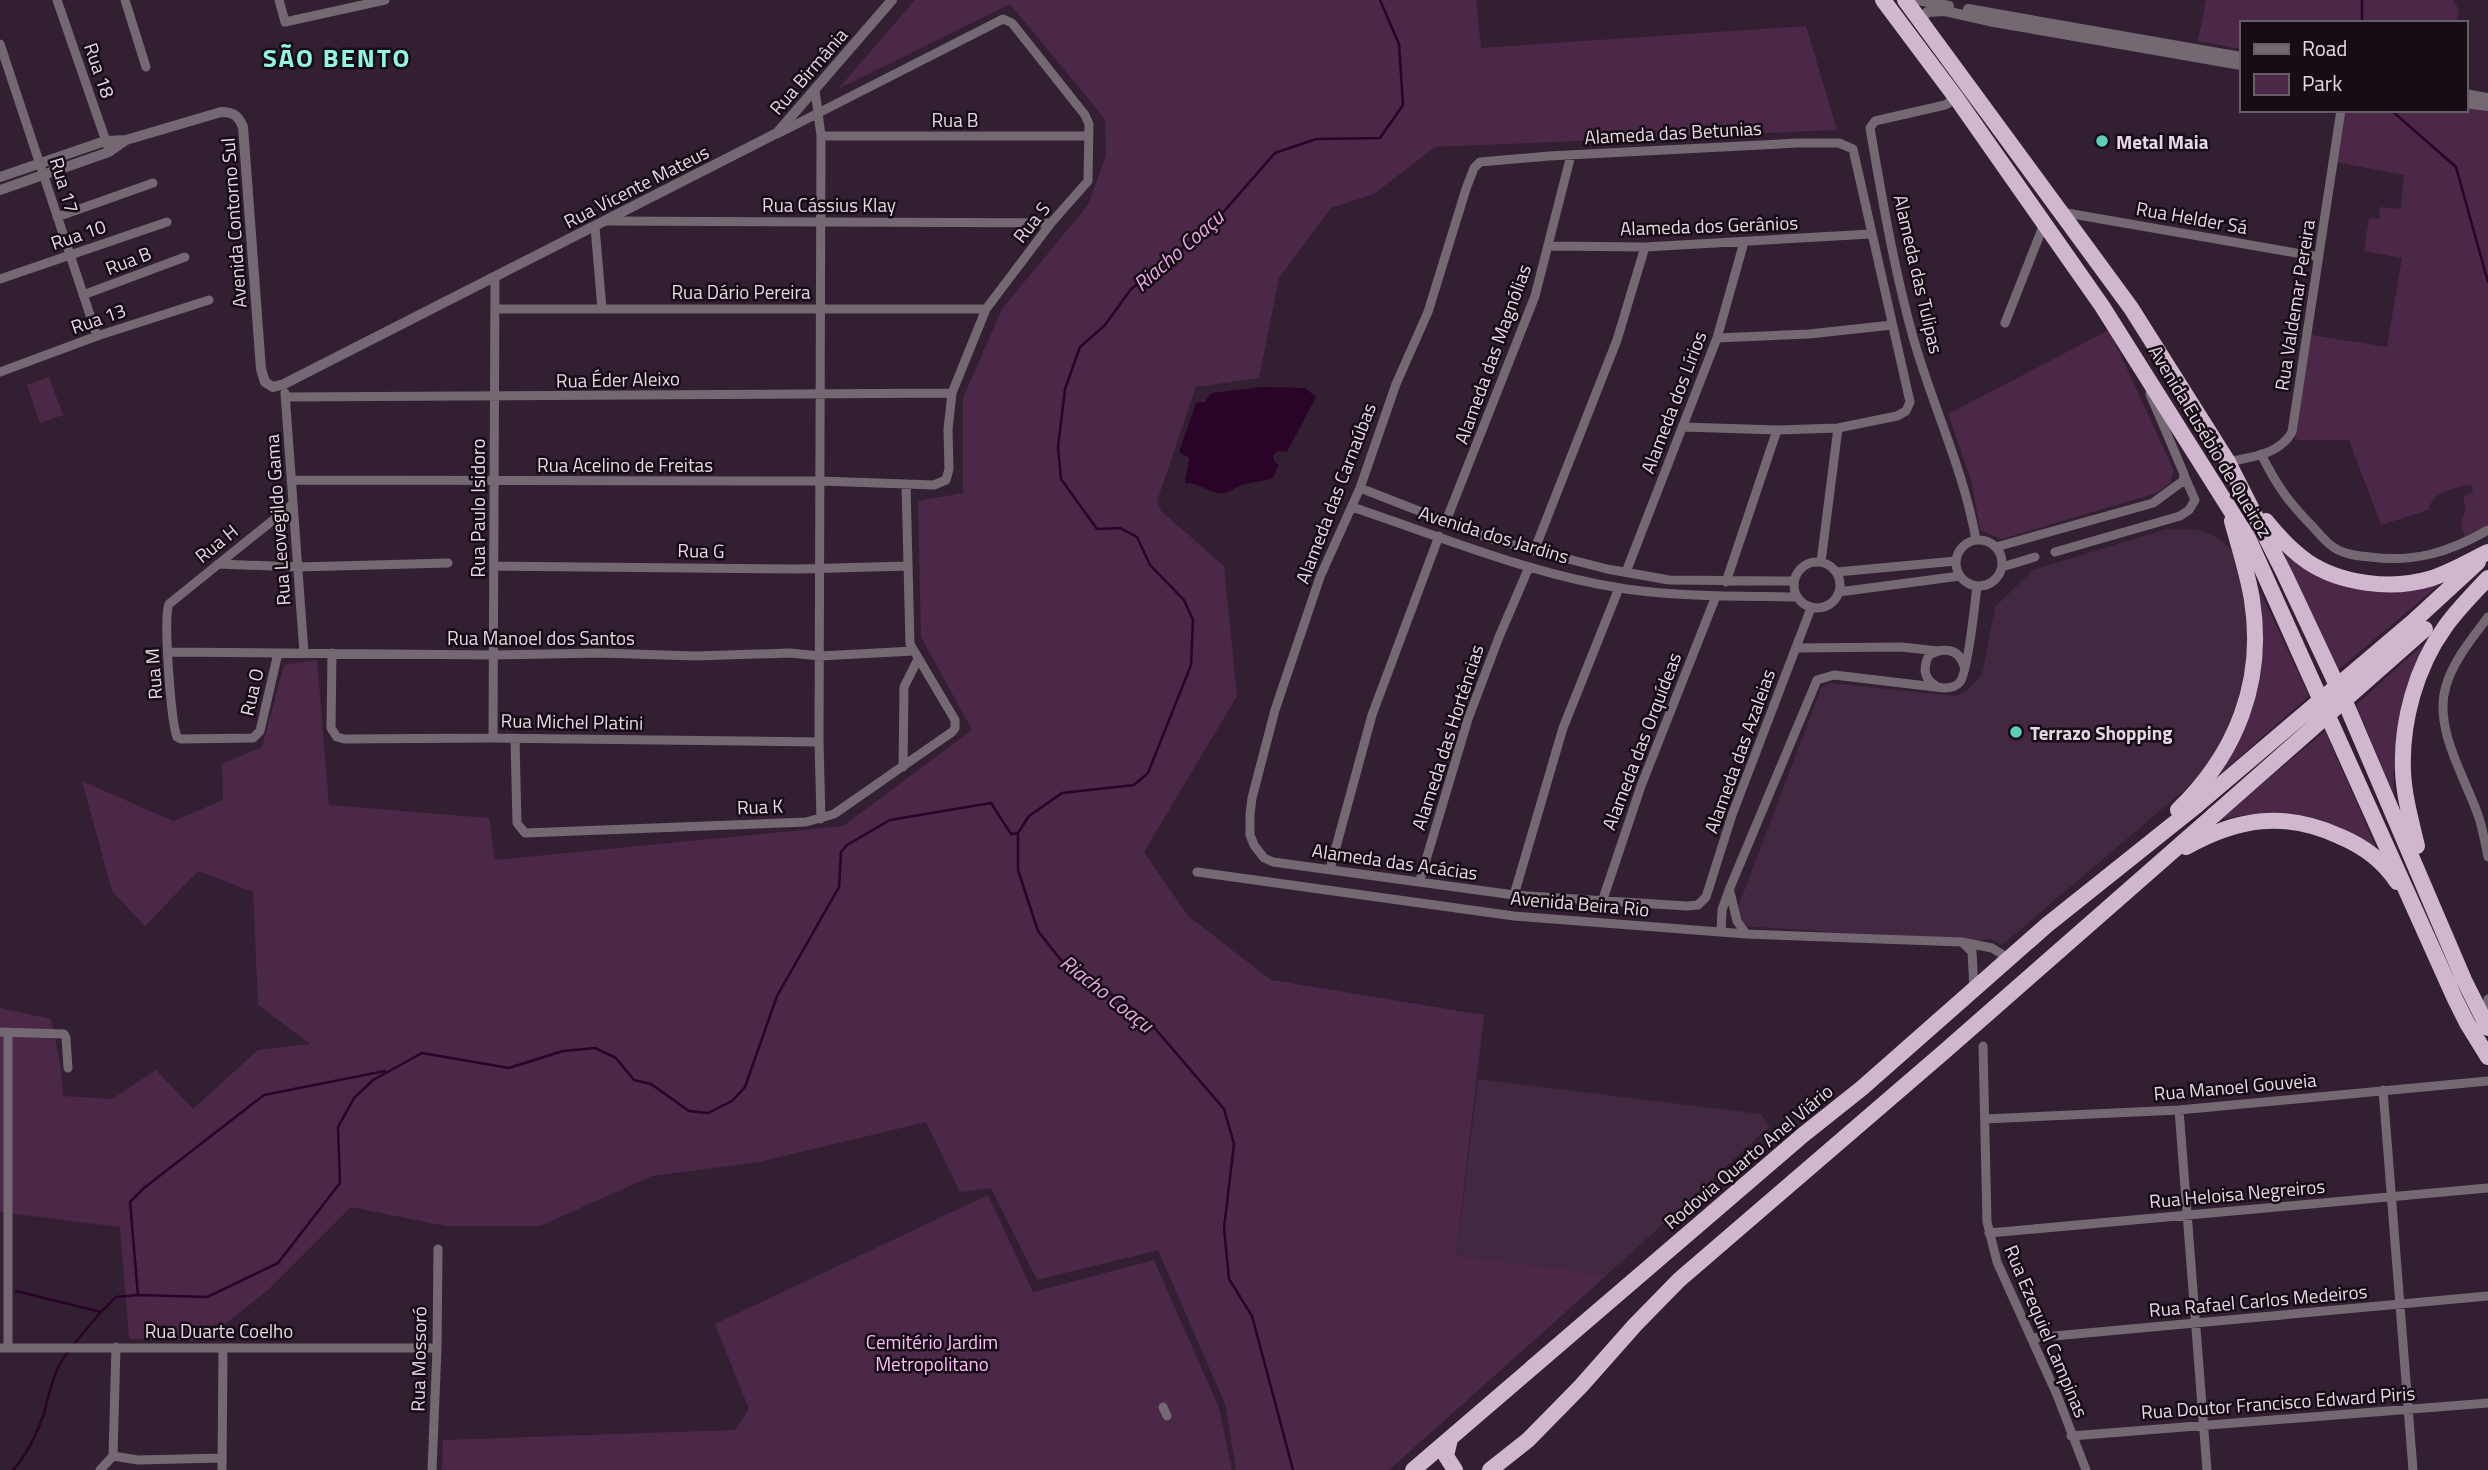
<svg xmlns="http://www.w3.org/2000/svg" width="2488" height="1470" font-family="'Titillium Web',sans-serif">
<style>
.built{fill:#422840}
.green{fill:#4b2748}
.water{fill:#290428}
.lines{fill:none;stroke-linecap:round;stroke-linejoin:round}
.stream{stroke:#290428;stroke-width:2.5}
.minor{stroke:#746972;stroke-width:9}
.tertiary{stroke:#746972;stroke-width:10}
.trunk{stroke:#d0b7ce;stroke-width:16}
.trunk-bridge{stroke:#d0b7ce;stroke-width:16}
.poi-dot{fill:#5dceb9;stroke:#150c15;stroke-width:2.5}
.labels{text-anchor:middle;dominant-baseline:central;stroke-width:5;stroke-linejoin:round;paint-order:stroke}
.street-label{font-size:19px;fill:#e5d7e3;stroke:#150c15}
.poi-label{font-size:19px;font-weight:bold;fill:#e5d7e3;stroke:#150c15;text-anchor:start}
.park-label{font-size:19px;fill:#ffbcfa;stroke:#150c15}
.water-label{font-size:21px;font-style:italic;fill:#e9a7e4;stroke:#150c15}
.district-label{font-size:26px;font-weight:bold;letter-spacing:2px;fill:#91f6e1;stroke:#150c15}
</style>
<rect width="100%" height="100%" fill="#331f32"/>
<path class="built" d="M 2166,529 L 2198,530 L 2214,536 L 2227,545 L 2233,553 L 2243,586 L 2249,631 L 2243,685 L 2232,723 L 2224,741 L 2196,780 L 2002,945 L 1989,938 L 1980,941 L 1740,926 L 1734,918 L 1821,688 L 1830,683 L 1956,696 L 1965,692 L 1982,675 L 1995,607 L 2033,570 Z
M 1478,1079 L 1761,1114 L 1769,1127 L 1607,1275 L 1456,1255 Z"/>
<path class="green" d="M 915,0 L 1476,0 L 1481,48 L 1806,26 L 1837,130 L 1435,147 L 1374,194 L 1331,208 L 1279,278 L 1259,378 L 1196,387 L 1157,501 L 1161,511 L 1224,566 L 1237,696 L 1144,852 L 1188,916 L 1271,980 L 1484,1015 L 1456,1255 L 1607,1275 L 1389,1470 L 1236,1470 L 1225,1404 L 1158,1250 L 1037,1280 L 991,1188 L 960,1192 L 926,1122 L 759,1162 L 652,1176 L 540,1226 L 446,1226 L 351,1207 L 268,1290 L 204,1341 L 129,1339 L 120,1227 L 0,1212 L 0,1008 L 51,1019 L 60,1062 L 63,1096 L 112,1099 L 156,1070 L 193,1109 L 258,1050 L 310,1044 L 258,1005 L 253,892 L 198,871 L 145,926 L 112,891 L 82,781 L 173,821 L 223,800 L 222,764 L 262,747 L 284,665 L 317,660 L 329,805 L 489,818 L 495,860 L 843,826 L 972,730 L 921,637 L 918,501 L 963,493 L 963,398 L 1002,309 L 1088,205 L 1106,156 L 1105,119 L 1010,4 L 838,89 Z
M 2206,0 L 2453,0 L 2459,10 L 2456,23 L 2241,23 L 2241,49 L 2198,41 Z
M 2465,105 L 2488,109 L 2488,525 L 2465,537 L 2461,523 L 2466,509 L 2463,498 L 2467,494 L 2473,493 L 2471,484 C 2453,489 2433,491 2428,510 L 2381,525 L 2349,440 L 2295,440 L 2311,335 L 2387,347 L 2402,258 L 2364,251 L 2369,218 L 2379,219 L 2380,207 L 2401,209 L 2404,175 L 2335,162 L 2343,110 L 2465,110 Z
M 2109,330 L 2174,471 L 2170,483 L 2157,493 L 2002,539 L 1980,530 L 1972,483 L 1948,414 Z
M 49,377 L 63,415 L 40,423 L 27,385 Z
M 2279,548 L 2347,584 L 2446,579 L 2338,670 Z
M 2254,578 L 2309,696 L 2219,775 C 2241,735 2258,699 2262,654 C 2264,630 2257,602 2254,578 Z
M 2429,639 C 2404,697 2392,732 2394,795 L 2356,705 Z
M 2325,731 L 2379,854 L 2276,813 L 2244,815 L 2219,820 Z
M 988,1195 L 1033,1292 L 1154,1260 L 1219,1408 L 1232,1470 L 442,1470 L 443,1440 L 735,1430 L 749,1409 L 715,1324 Z"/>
<path class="water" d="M 1262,387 L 1305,388 L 1316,397 L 1287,452 L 1278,451 L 1273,455 L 1275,463 L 1279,464 L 1273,478 C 1263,482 1254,481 1245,484 C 1235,486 1229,495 1218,493 C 1206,491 1197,482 1185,483 L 1189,458 L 1179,452 L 1196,403 L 1205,402 L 1211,393 Z"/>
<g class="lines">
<path class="stream" d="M 2362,0 L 2362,23
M 2391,110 L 2456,167 L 2488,282
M 16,1291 L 101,1312
M 138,1295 L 130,1202 L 144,1188 L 264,1095 L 385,1071
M 74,1344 L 101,1312 L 116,1297 L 138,1295 L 207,1297 L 278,1263 L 340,1183 L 338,1127 L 354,1098 L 373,1080 L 422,1053 L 509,1068 L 563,1051 L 595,1048 L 616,1058 L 634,1080 L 651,1084 L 689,1111 L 708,1113 L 732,1101 L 745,1087 L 777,996 L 839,887 L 841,852 L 847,845 L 890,820 L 991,803 L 1011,834 L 1018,833
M 13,1470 C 28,1453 37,1434 44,1413 C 50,1392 53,1370 68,1352
M 1293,1470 L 1252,1316 L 1229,1279 L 1224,1228 L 1234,1144 L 1224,1109 L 1146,1018 L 1060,959 L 1038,931 L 1018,870 L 1018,833 L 1029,816 L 1062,793 L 1134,785 L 1148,773 L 1191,665 L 1193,620 L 1184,600 L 1150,565 L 1137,537 L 1120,528 L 1097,529 L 1061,479 L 1058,447 L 1065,389 L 1080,347 L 1105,325 L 1131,289 L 1212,225 L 1275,153 L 1316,139 L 1380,138 L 1403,105 L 1399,44 L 1380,0"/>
<path class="minor" d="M 57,0 L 108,147
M 125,0 L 146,67
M 279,0 L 285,22 L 385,0
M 0,44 L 97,336
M 815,90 L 821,136 L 819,742 L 821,819
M 1959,97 L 1945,105 L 1875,121 L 1870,128 C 1882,198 1894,269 1913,337 C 1932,405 1964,470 1976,540
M 821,136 L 1089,136
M 2061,212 L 2319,257
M 57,217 L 153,183
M 607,221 L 1051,223
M 595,227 L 602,309
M 1548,246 L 1645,247 L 1871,234
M 0,279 L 167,222
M 83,295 L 185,257
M 496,309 L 986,309
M 2005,323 L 2044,224
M 1717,338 L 1809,334 L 1892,325
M 0,372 L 97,336 L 209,300
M 285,393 L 304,653
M 285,397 L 952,393
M 1683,427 L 1777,430 L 1838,428 L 1897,416 L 1906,411 L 1910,402 L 1853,149 L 1839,143 L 1797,143 L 1549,156 L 1480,162 L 1474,168 L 1466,189 L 1428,312 L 1396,384 L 1360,488 L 1320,577 L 1275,710 L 1252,798 L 1250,814 L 1250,835 L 1254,845 L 1264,858 L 1273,862 L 1514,895 L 1687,906 L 1698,905 L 1706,897 L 1732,815 L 1811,608
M 2261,454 C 2277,486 2289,503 2314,528 C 2321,536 2328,545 2338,550 C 2348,555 2359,556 2370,557 C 2414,563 2450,552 2488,530
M 2228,462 C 2251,457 2279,455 2292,432 L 2341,110
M 291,480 L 821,481 L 934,485 L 946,480 L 949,469 L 948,429 L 952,393 L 986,309 L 1051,223 L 1088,181 L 1089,124 L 1085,115 L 1012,23 L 1003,19 L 779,133
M 1360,488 L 1491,539 L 1607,569 L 1669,580 L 1793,581
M 1352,507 C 1442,537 1532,575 1626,589 C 1682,597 1740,596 1796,597
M 1446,521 L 1535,296 L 1571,155
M1956 563a23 23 0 1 1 46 0a23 23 0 1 1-46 0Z
M 1996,547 L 2153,503 L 2183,481 L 2184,474 L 2150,394
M 1534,551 L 1617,340 L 1645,247
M 2055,552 L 2180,516 L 2189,510 L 2195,500 L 2184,475
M1794 585a23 23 0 1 1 46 0a23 23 0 1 1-46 0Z
M 1821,562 L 1838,428
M 218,564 L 298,567 L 448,563
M 494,566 L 800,569 L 907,566
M 2002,567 L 2035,557
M 1626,572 L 1717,338 L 1744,242
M 1837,572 L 1956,561
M 1726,582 L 1777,430
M 1839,592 L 1960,576
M 2488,617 C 2473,637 2453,661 2446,686 C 2433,728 2465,777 2478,815 C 2483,829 2485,843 2488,857
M 1796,648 L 1901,647 L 1938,651
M 168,652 L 494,655 L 600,653 L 696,656 L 790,653 L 820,656 L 914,651
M 278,653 L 260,731 L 253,738 L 181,739 L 177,737 C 171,721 163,618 169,604 L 293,504
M 332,653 L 331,728 L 337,737 L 344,739 L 493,738 L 819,742
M 1936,686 C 1923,679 1923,667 1929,655 C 1943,647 1959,648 1964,666
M 493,738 L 495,278
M 515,739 L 517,823 L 525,833 L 806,822 L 834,814 L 952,732 L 955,728 L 955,720 L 910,644 L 906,484
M 903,767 L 904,687 L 918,659
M 1330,869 L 1372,715 L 1439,536
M 1197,872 L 1514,916 L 1746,934 L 1962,942 L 1992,948 L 2010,959
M 1420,880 L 1468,719 L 1499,637 L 1529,567
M 1730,892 L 1737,921 L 1746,934
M 1514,895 L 1563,728 L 1619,588
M 1603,899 L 1641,786 L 1716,596
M 1721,932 L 1722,910 L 1729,890 L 1817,680 L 1834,675 L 1944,688 C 1950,688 1956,687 1960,682 C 1968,672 1975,603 1977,586
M 1962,942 L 1972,952 L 1974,989
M 2486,1018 L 2488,999
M 0,1032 L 64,1034 L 66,1038 L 68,1068
M 1983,1046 L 1987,1222 L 1997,1262 L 2057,1395 L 2086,1470
M 2383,1090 L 2413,1470
M 2179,1110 L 2207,1470
M 1985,1119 L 2179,1110 L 2488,1081
M 1989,1233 L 2488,1188
M 2032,1338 L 2488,1296
M 0,1348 L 437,1348
M 8,1348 L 8,1032
M 1163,1407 L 1167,1416
M 2071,1436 L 2488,1403
M 113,1456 L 138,1460 L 222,1458
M 100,1470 L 113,1456 L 116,1347
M 222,1470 L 223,1348
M 432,1470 L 437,1348 L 438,1249"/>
<path class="tertiary" d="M 1918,0 L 1949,6
M 1968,9 L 2241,57
M 1921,21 L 1927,12 L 1945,11 L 1994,22 L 2241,65
M 2465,94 L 2488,98
M 2465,103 L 2488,106
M 0,177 L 105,141 L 126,140 L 221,112 C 233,112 238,115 243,127 L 261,369 L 265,382 L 273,387 L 284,384 L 777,133 L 892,0
M 0,190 L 109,152 L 126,140"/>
<path class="trunk" d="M 1883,0 L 1957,99 L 2102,306 L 2248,538 L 2455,999 L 2467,1023 L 2488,1057
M 1905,0 L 2131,308 L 2228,462 L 2285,575 L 2349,711 L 2464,980 L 2488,1028
M 2266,521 C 2278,536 2292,551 2308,562 C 2341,584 2392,590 2429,579 C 2450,573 2469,561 2488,552
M 2416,619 L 2478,562
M 2178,810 C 2236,754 2265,682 2252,600 C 2248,574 2239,547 2232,521
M 2417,846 C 2411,821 2404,796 2403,771 C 2401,722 2416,667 2445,627 C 2457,610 2473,594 2488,578
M 2186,847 C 2238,818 2284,811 2339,836 C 2363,846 2383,860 2397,882
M 1450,1439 L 1446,1456 L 1455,1470
M 1413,1470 L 1803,1135 L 1862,1088 L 2047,925 L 2196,806
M 1490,1470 L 1528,1440 L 1581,1386 L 1635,1325 L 1679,1280 L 1945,1051 L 2214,815"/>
<path class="trunk-bridge" d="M 2196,806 L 2416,619
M 2214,815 L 2425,629"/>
</g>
<g class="poi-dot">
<circle cx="2102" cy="141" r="7"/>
<circle cx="2016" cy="732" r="7"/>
</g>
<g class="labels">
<g class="street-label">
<text transform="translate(100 70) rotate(71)">Rua 18</text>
<text transform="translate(808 71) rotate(-49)">Rua Birmânia</text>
<text x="955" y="119">Rua B</text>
<text transform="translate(1673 132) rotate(-3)">Alameda das Betunias</text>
<text transform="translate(65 185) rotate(73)">Rua 17</text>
<text transform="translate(636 186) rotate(-27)">Rua Vicente Mateus</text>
<text x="829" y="204">Rua Cássius Klay</text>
<text transform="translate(2192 217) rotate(10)">Rua Helder Sá</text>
<text transform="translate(1031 222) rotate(-51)">Rua S</text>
<text transform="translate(233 223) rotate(-94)">Avenida Contorno Sul</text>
<text transform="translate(1709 225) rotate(-2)">Alameda dos Gerânios</text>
<text transform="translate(78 234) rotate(-19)">Rua 10</text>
<text transform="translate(128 260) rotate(-21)">Rua B</text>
<text transform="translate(1919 274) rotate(77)">Alameda das Tulipas</text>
<text x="741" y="291">Rua Dário Pereira</text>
<text transform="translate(2294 305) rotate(-81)">Rua Valdemar Pereira</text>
<text transform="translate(98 318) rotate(-19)">Rua 13</text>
<text transform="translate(1492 354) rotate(-70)">Alameda das Magnólias</text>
<text transform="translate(618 379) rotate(-1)">Rua Éder Aleixo</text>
<text transform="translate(1673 402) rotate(-69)">Alameda dos Lírios</text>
<text transform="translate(2211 441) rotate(59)">Avenida Eusébio de Queiroz</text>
<text x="625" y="464">Rua Acelino de Freitas</text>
<text transform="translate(1335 493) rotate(-69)">Alameda das Carnaúbas</text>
<text transform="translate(477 508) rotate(-90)">Rua Paulo Isidoro</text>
<text transform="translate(277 520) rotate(-94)">Rua Leovegildo Gama</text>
<text transform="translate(1494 534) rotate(17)">Avenida dos Jardins</text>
<text transform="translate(216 543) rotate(-39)">Rua H</text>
<text transform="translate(701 550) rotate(1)">Rua G</text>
<text x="541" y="637">Rua Manoel dos Santos</text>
<text transform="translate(153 674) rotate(-94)">Rua M</text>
<text transform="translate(251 692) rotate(-77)">Rua O</text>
<text transform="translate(572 721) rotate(1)">Rua Michel Platini</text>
<text transform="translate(1447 737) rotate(-72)">Alameda das Hortências</text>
<text transform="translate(1641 741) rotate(-69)">Alameda das Orquídeas</text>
<text transform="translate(1739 751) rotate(-70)">Alameda das Azaleias</text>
<text transform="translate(760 806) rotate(-2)">Rua K</text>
<text transform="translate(1395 861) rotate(8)">Alameda das Acácias</text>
<text transform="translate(1580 903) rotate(5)">Avenida Beira Rio</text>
<text transform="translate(2235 1086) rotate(-5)">Rua Manoel Gouveia</text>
<text transform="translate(1748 1156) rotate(-40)">Rodovia Quarto Anel Viário</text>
<text transform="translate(2237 1193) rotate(-5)">Rua Heloisa Negreiros</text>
<text transform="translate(2258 1300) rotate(-5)">Rua Rafael Carlos Medeiros</text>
<text x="219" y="1330">Rua Duarte Coelho</text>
<text transform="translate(2047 1331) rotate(67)">Rua Ezequiel Campinas</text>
<text transform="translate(418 1359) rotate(-89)">Rua Mossoró</text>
<text transform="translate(2278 1402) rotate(-4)">Rua Doutor Francisco Edward Piris</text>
</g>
<g class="poi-label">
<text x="2116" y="141">Metal Maia</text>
<text x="2030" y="732">Terrazo Shopping</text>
</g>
<g class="park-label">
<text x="932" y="1341">Cemitério Jardim<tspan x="932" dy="22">Metropolitano</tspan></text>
</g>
<g class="water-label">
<text transform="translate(1178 250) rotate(-41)">Riacho Coaçu</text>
<text transform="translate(1107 993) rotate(38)">Riacho Coaçu</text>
</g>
<g class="district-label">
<text x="337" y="57">SÃO BENTO</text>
</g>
</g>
<rect x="2240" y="21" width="228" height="91" fill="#150c15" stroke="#685d67" stroke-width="2"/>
<rect x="2254" y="44" width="35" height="10" fill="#746972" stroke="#685d67" stroke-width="2"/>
<text x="2302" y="56" font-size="21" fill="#e5d7e3">Road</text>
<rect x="2254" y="74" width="35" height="21" fill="#4b2748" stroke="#685d67" stroke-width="2"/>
<text x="2302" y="91" font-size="21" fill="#e5d7e3">Park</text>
</svg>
